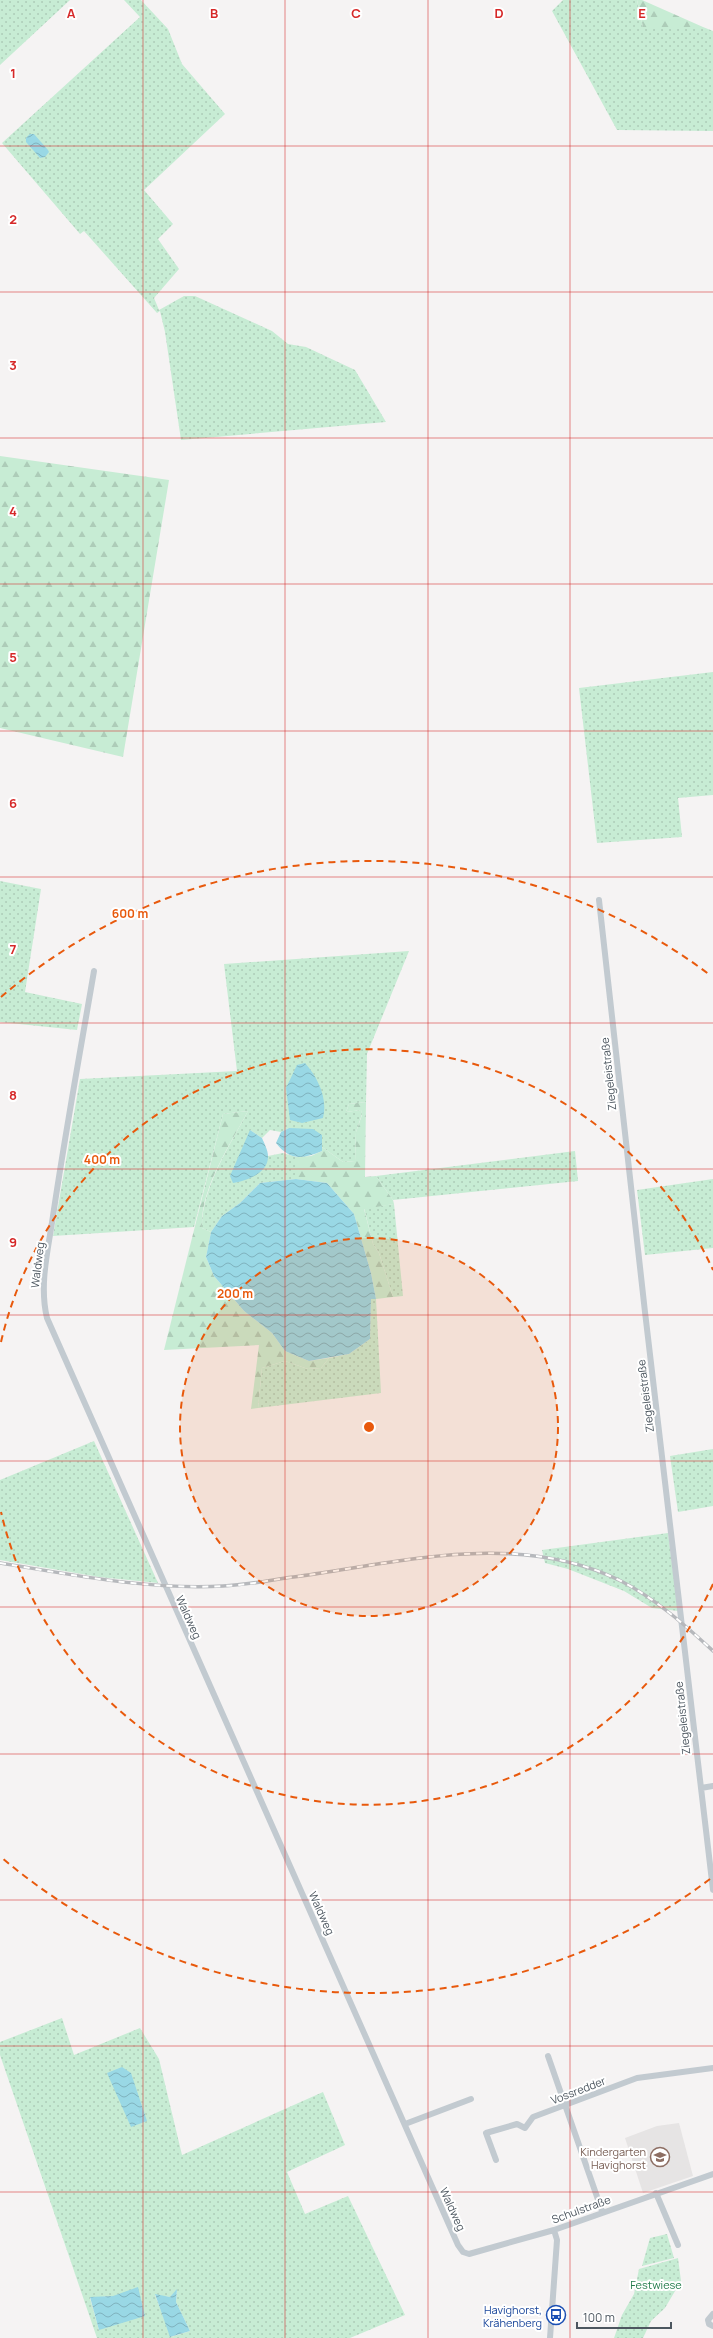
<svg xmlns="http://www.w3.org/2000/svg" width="713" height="2338" font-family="Manrope,sans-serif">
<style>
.education{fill:#e6e4e4}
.green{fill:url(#green-dots);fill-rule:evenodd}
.forest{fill:url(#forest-firs)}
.water{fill:url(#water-waves)}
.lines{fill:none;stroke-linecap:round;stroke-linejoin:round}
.minor{stroke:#c2cad0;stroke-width:6}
.rail-casing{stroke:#b6b8bc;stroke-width:3.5}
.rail{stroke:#fff;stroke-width:2;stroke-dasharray:6;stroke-linecap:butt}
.grid{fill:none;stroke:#d62828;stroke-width:1;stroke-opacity:0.55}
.ring{fill:none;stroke:#e8590c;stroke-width:2;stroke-dasharray:7 5}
.labels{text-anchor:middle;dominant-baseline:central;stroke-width:4;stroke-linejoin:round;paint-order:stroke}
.street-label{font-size:11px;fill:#4c565f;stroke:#fff}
.education-label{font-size:11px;fill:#785e54;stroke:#fff;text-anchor:end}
.park-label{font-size:11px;fill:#227b4b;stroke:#fff}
.transit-label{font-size:11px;fill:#164399;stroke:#fff;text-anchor:end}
.grid-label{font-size:13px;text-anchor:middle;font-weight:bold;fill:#d62828;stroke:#fff;stroke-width:4;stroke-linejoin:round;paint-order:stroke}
.centre{fill:#e8590c;stroke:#fff;stroke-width:2}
.ring-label{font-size:12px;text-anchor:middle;font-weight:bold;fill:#e8590c;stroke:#fff;stroke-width:4;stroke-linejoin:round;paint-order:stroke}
</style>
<defs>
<pattern id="green-dots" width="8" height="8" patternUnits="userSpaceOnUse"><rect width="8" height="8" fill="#c7ecd4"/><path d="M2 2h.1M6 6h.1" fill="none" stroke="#adccb8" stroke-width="1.8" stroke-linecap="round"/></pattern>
<pattern id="forest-firs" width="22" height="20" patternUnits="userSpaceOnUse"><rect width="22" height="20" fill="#c7ecd4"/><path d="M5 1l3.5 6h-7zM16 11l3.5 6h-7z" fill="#adccb8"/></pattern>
<pattern id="water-waves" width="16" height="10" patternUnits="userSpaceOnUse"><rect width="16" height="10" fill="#99d8e5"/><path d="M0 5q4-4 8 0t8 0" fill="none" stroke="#7fb2bd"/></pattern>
</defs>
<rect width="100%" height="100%" fill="#f5f3f3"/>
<path class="education" d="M 679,2123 L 693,2176 L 643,2193 L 625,2138 L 657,2126 Z"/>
<path class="green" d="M 0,0 L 70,0 L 0,65 Z
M 124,0 L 141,0 L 168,29 L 182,64 L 225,114 L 144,190 L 173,224 L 158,239 L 179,269 L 154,298 L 159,310 L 184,296 L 195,296 L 272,331 L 288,344 L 306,347 L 355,370 L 386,422 L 181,440 L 165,332 L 160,311 L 157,313 L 84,231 L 80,234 L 2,143 L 140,17 Z
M 563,0 L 637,0 L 643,27 L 703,27 L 713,31 L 713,131 L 617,130 L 552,11 Z
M 713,672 L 713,795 L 678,798 L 682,837 L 597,843 L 579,688 Z
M 0,881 L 41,889 L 25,992 L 82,1004 L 77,1030 L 0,1022 Z
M 409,951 L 367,1054 L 366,1102 L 349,1104 L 346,1112 L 361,1110 L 362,1114 L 356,1132 L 355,1161 L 343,1162 L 322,1147 L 322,1135 L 289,1128 L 281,1132 L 270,1130 L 262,1138 L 250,1130 L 265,1166 L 268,1156 L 283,1153 L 296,1157 L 296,1179 L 260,1183 L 240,1203 L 222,1216 L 211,1232 L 202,1228 C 201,1189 230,1145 248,1111 L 223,1114 L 194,1227 L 53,1236 L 80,1079 L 237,1071 L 224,964 Z
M 575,1151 L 578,1181 L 393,1200 L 376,1176 Z
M 713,1179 L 713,1248 L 645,1255 L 637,1190 Z
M 394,1204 L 403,1296 L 393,1297 L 379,1253 L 373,1244 L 364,1208 Z
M 371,1299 L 376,1299 L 381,1393 L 258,1408 L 262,1368 L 285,1361 L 308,1369 L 321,1368 L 329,1358 L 349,1354 L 370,1339 Z
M 94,1441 L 158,1583 L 99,1577 L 0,1560 L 0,1480 Z
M 713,1449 L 713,1506 L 678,1512 L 670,1456 Z
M 668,1533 L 678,1611 L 652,1608 L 624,1591 L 568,1569 L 545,1563 L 542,1550 Z
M 62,2018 L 74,2055 L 140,2028 L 159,2059 L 182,2155 L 323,2092 L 345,2145 L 287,2172 L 305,2214 L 348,2196 L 405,2315 L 350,2338 L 97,2338 L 0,2055 L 0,2042 ZM 177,2290 L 176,2302 L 190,2331 L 171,2337 L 155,2295 L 170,2297 ZM 113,2296 L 99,2330 L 90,2298 Z
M 667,2234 L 674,2258 L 642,2266 L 650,2238 Z
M 678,2258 L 681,2281 L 665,2308 L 651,2321 L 643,2338 L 614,2338 L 622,2315 L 634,2294 L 639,2269 Z"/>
<path class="forest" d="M 637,0 L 642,0 L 703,27 L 643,27 Z
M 0,456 L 169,480 L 123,757 L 0,728 Z
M 366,1102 L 365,1177 L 376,1176 L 393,1200 L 394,1204 L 364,1209 L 373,1244 L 379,1253 L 393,1297 L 376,1299 L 371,1273 L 354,1214 L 327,1183 L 296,1179 L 296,1157 L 311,1156 L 322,1151 L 322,1147 L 343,1162 L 355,1161 L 356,1132 L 362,1115 L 361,1110 L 346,1112 L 349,1104 Z
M 248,1111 C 230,1145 200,1189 202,1228 L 211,1232 L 206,1257 L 214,1276 L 244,1311 L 272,1333 L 285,1351 L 309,1361 L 329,1358 L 321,1368 L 308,1369 L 285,1361 L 262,1368 L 258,1408 L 251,1409 L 259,1345 L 164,1350 L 223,1114 Z"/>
<path class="water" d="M 30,134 L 34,134 L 48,150 L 49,152 L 45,157 L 40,158 L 26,142 L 26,138 Z
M 305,1063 C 318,1078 328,1098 323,1118 L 302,1123 L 290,1120 L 286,1088 L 297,1065 Z
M 289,1128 L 313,1129 L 322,1135 L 322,1151 C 303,1159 290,1161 276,1143 L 281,1132 Z
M 250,1130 L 262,1138 C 264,1143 268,1150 268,1156 C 269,1173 246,1181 233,1183 L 230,1176 Z
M 296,1179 L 327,1183 L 354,1214 L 371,1273 L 376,1299 L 371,1299 L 370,1339 L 349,1354 L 309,1361 L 285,1351 L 272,1333 L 244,1311 L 214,1276 L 206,1257 L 211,1232 L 222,1216 L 240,1203 L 260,1183 Z
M 122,2067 L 131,2073 L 147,2121 L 131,2127 L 107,2073 Z
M 138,2287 L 145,2316 L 99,2330 L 90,2297 L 113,2296 Z
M 177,2289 L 176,2302 L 190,2331 L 170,2337 L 155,2294 L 170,2297 Z"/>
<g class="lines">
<path class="minor" d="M 599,900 L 645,1312 L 713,1890
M 94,971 C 80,1053 65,1134 53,1216 C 48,1250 39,1285 47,1318 L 458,2245 L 463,2252 L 469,2254 L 554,2230 L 713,2174
M 701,1788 L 713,1786
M 548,2056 L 602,2211
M 405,2124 L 471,2099
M 496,2160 L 486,2133 L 517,2124 L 525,2128 L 533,2117 L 637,2078 L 713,2068
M 656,2193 L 678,2245
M 713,2314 L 708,2320 L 709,2324 L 713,2326
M 550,2338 L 557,2240 L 554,2230"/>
<g class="rail-casing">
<path id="rail" d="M 0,1563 C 74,1575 147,1590 223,1586 C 249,1585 275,1579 301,1576 C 407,1561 520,1531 621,1581 C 656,1599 685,1625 713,1651"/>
</g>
<use href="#rail" class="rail"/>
</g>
<path class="grid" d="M 143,0 L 143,2338M 285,0 L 285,2338M 428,0 L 428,2338M 570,0 L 570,2338M 0,146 L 713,146M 0,292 L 713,292M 0,438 L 713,438M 0,584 L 713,584M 0,731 L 713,731M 0,877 L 713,877M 0,1023 L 713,1023M 0,1169 L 713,1169M 0,1315 L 713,1315M 0,1461 L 713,1461M 0,1607 L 713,1607M 0,1754 L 713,1754M 0,1900 L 713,1900M 0,2046 L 713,2046M 0,2192 L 713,2192"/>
<circle cx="369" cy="1427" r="189" fill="#e8590c" fill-opacity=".12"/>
<g class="ring">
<circle cx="369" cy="1427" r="189"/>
<path d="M713 1584A378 378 0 0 1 1 1512M1 1342A378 378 0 0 1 713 1270"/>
<path d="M710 1879A566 566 0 0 1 1 1857M1 997A566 566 0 0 1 710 975"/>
</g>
<defs>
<g id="school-ring" transform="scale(1)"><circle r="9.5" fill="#fff" stroke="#8d6e63" stroke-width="1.5"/><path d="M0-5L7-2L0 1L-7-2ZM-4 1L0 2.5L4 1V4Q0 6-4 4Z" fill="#8d6e63"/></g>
<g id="bus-ring" transform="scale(1)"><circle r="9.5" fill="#fff" stroke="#1a4fb4" stroke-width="1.5"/><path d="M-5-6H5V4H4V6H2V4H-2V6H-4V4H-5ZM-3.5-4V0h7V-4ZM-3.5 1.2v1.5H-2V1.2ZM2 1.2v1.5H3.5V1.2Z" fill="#1a4fb4"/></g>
</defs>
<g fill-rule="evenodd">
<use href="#school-ring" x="660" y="2157"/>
<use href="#bus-ring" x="556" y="2315"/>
</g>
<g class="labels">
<g class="street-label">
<text transform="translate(608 1074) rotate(-96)">Ziegeleistraße</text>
<text transform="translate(37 1265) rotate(-83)">Waldweg</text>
<text transform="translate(645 1396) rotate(-97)">Ziegeleistraße</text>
<text transform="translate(189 1617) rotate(66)">Waldweg</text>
<text transform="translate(682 1718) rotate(-96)">Ziegeleistraße</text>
<text transform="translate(322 1913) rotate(66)">Waldweg</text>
<text transform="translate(578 2090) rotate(-21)">Vossredder</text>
<text transform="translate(453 2209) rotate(66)">Waldweg</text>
<text transform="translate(581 2209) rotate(-20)">Schulstraße</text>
</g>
<g class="education-label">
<text x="646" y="2151">Kindergarten<tspan x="646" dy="13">Havighorst</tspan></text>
</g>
<g class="park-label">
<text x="656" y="2284">Festwiese</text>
</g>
<g class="transit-label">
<text x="542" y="2309">Havighorst,<tspan x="542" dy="13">Krähenberg</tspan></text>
</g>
</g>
<g class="grid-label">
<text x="71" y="18">A</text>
<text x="214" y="18">B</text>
<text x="356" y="18">C</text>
<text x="499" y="18">D</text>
<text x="642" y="18">E</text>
<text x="13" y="78">1</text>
<text x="13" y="224">2</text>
<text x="13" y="370">3</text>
<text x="13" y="516">4</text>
<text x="13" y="662">5</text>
<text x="13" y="808">6</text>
<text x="13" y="954">7</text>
<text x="13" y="1100">8</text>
<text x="13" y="1247">9</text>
</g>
<circle cx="369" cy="1427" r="6" class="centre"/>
<g class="ring-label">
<text x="130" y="918">600 m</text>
<text x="102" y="1164">400 m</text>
<text x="235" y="1298">200 m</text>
</g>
<path d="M577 2322v6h94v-6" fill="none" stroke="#4c565f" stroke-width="2"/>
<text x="583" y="2322" font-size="12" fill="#4c565f" stroke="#ffffff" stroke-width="3" paint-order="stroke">100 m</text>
</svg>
